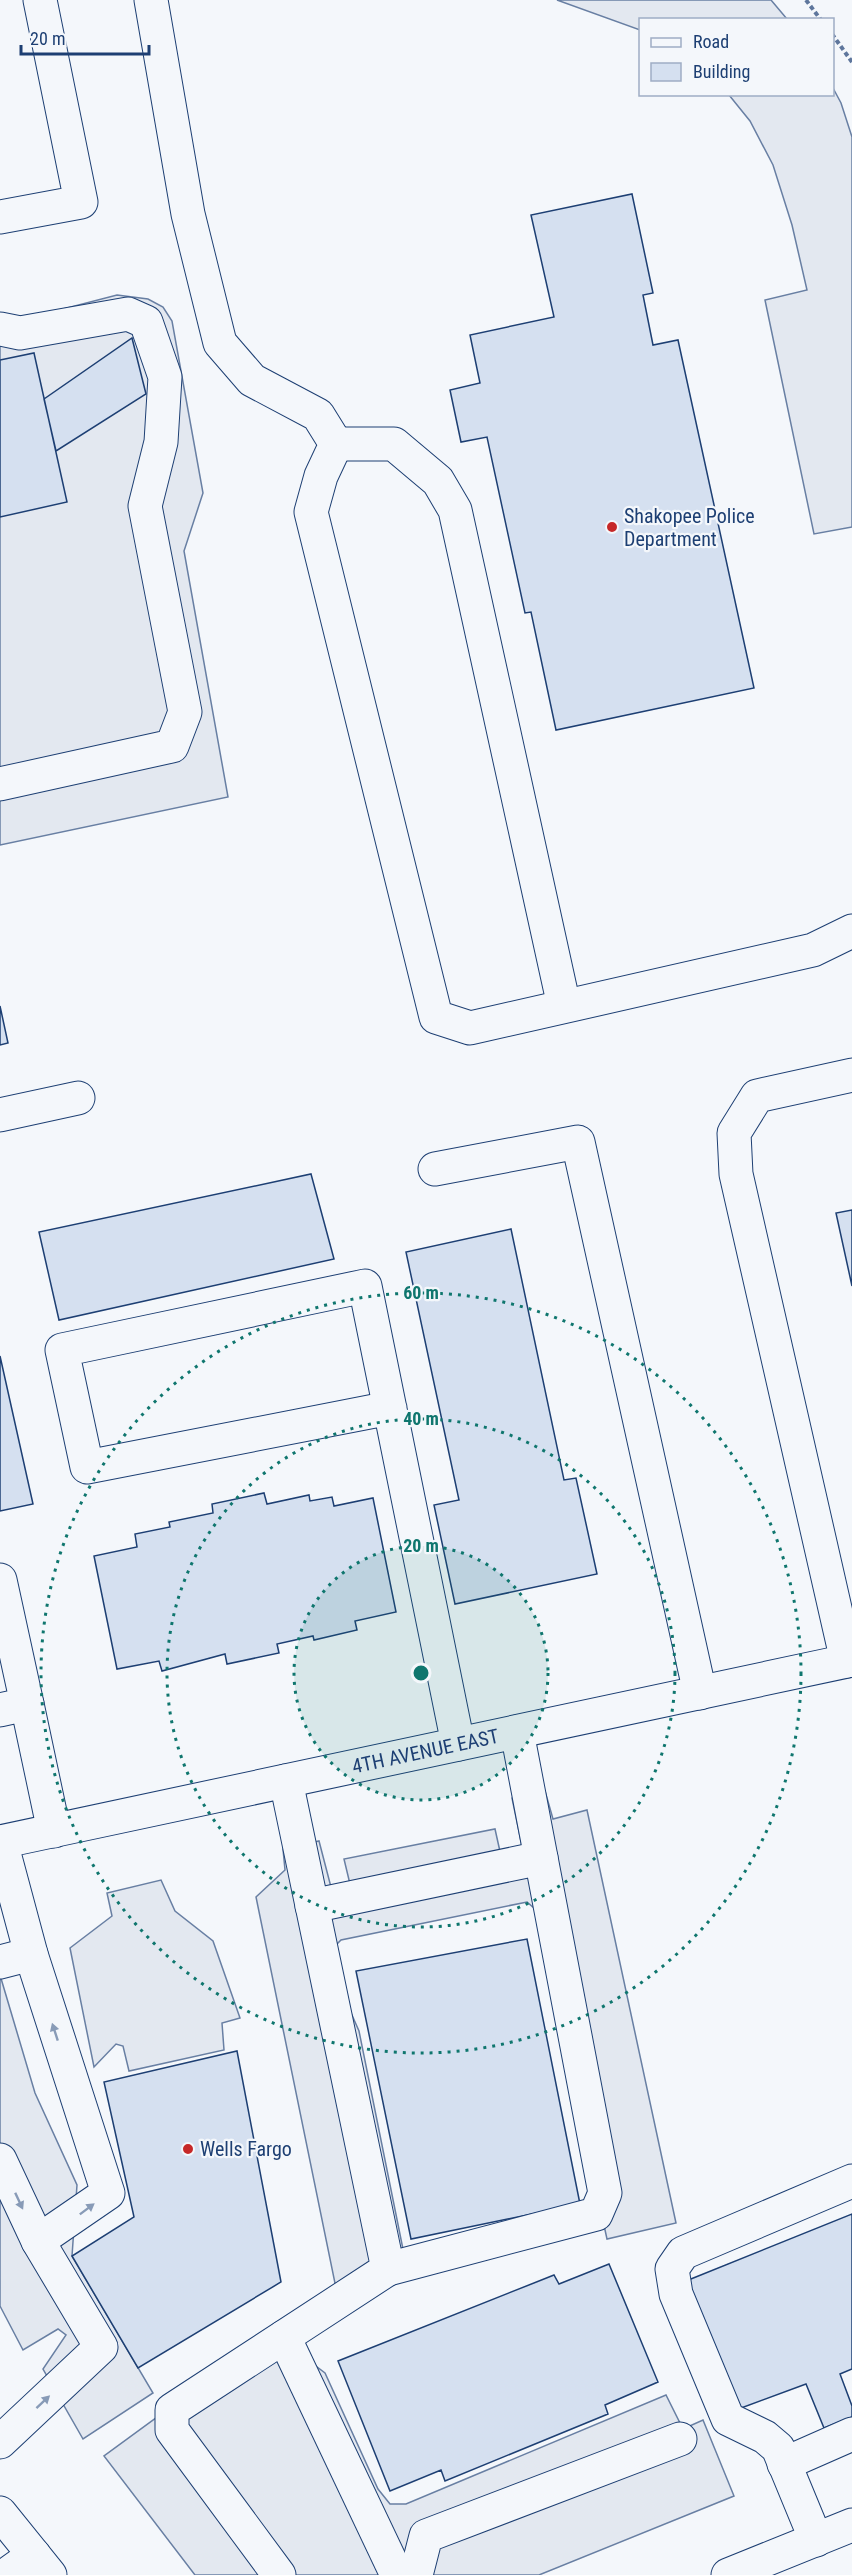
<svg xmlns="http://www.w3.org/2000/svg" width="852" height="2575" font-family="'Roboto Condensed',sans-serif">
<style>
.parking{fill:#e3e8f0;stroke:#687fa3;stroke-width:1.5}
.building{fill:#d5e0f0;stroke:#1d3f73;stroke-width:1.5}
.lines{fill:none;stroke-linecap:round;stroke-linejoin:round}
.minor-casing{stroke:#1d3f73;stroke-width:35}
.major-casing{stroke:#1d3f73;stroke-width:35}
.path{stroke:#5e769c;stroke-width:4;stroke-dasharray:4.5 3;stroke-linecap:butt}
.minor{stroke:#f4f7fb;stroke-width:33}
.major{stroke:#f4f7fb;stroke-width:33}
.oneway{fill:#889bb7}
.ring{fill:none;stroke:#0f766e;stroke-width:3;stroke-dasharray:3 6}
.poi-dot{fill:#c62828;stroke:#f4f7fb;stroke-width:2}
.labels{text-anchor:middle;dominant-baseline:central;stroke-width:4.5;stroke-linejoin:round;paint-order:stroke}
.poi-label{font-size:20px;fill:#1d3f73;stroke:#f4f7fb;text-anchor:start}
.street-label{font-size:20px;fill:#1d3f73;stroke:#f4f7fb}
.centre{fill:#0f766e;stroke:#f4f7fb;stroke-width:3}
.ring-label{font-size:18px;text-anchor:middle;font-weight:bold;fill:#0f766e;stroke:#f4f7fb;stroke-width:4.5;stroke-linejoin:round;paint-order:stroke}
</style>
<rect width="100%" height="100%" fill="#f4f7fb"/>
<path class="parking" d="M 557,0 L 771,0 L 787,19 L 640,20 L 640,30 Z
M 833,88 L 841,103 L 852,137 L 852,527 L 814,534 L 765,300 L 807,290 L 792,225 L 773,165 L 750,121 L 729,95 L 832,94 Z
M 117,295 L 148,299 L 163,307 L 172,321 L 203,493 L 184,551 L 228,797 L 0,845 L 0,314 L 17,321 Z
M 545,1791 L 553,1819 L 587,1810 L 676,2223 L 607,2239 L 535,1909 L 527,1902 L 341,1940 L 332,1949 L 344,1997 L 359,2031 L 408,2274 L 337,2293 L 256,1897 L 285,1870 L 283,1849 L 319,1841 L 332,1891 L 350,1884 L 344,1859 L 495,1829 L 501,1856 L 523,1851 L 512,1798 Z
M 161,1880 L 175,1911 L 213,1941 L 240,2018 L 222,2023 L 224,2050 L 129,2071 L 123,2046 L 116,2044 L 94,2067 L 70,1948 L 112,1916 L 107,1893 Z
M 0,1975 L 35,2093 L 77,2185 L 72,2256 L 153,2393 L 83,2439 L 43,2369 L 66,2335 L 58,2329 L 23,2350 L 0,2306 Z
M 272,2333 L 325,2373 L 378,2489 L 390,2504 L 406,2504 L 666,2395 L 683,2429 L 703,2420 L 734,2496 L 539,2575 L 195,2575 L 104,2456 Z"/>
<path class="building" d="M 632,194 L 653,293 L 643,295 L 653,345 L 678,340 L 754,688 L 556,730 L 531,612 L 525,613 L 487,437 L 461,442 L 450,390 L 480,383 L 470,335 L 554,317 L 531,215 Z
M 132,338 L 146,394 L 56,451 L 44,399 Z
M 34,353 L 67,502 L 0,517 L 0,360 Z
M 0,1006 L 8,1043 L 0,1045 Z
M 311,1174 L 334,1259 L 59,1320 L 39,1232 Z
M 852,1210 L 852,1286 L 836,1213 Z
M 511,1229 L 564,1480 L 576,1478 L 597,1574 L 455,1604 L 434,1505 L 459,1500 L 406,1252 Z
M 0,1356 L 33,1504 L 0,1511 Z
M 264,1493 L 267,1504 L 309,1495 L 310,1501 L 332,1497 L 334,1506 L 373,1498 L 396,1612 L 355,1621 L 357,1630 L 314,1640 L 313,1636 L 277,1644 L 279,1653 L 227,1664 L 225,1654 L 162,1671 L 159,1661 L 117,1669 L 94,1556 L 137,1547 L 135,1534 L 170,1527 L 169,1522 L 213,1513 L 212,1504 Z
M 527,1939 L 580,2204 L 411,2239 L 356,1971 Z
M 237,2051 L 281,2282 L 138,2368 L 72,2256 L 134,2217 L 104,2082 Z
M 852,2214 L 852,2369 L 840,2374 L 852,2406 L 852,2417 L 824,2428 L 806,2384 L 733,2411 L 681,2283 Z
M 609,2264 L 658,2382 L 605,2405 L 608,2414 L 445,2481 L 441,2470 L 390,2491 L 338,2361 L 554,2275 L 559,2284 Z"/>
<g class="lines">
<g class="minor-casing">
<g id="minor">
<path d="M 151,0 L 188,214 L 220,343 L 252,380 L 318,415 L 336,444 L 321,476 L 311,512 L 436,1017 L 470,1028 L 813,950 L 852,931"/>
<path d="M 0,217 L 81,202 L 40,0"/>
<path d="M 0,329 L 20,333 L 128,314 L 146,322 L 165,377 L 161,442 L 145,506 L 185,712 L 172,746 L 0,784"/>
<path d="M 336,444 L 394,444 L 438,481 L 455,510 L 564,1006"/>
<path d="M 0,1115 L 78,1098"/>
<path d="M 435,1169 L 578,1142 L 700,1693"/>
<path d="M 390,1408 L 87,1467 L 62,1350 L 365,1286 L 458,1744"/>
<path d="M 0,1580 L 27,1704"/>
<path d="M 847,1661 L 736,1174 L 734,1133 L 757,1096 L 852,1075"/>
<path d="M 0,1710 L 27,1704 L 54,1831"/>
<path id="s1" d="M 0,1842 L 852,1660"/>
<path d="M 1,1842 L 31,1954 L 108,2193 L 38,2241"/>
<path d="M 312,1906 L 541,1858"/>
<path d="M 0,1962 L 31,1954"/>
<path d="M 0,2160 L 38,2241 L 101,2347 L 0,2442"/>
<path d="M 388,2269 L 596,2214 L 605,2193 L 517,1732"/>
<path d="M 284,2337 L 397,2575"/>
<path d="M 784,2464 L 852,2434"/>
<path d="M 816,2540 L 778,2448 L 765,2437 L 728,2419 L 676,2294 L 672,2269 L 683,2253 L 852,2181"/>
<path d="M 6,2575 L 34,2555"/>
<path d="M 279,2575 L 172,2430 L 172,2410 L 388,2269 L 286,1781"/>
<path d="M 416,2575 L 426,2536 L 680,2439"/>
<path d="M 728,2575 L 852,2525"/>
</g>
</g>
<g class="major-casing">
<path id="major" d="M 0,2513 L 50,2575"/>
</g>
<path class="path" d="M 806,0 L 821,20
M 832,34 L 852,62"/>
<use href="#minor" class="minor"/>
<use href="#major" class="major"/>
</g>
<defs><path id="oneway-solid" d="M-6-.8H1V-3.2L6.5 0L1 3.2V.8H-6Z" transform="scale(1.5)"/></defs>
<g class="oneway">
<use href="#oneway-solid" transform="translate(55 2032) rotate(-108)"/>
<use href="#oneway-solid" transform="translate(19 2201) rotate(65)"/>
<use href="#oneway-solid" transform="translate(87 2209) rotate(-37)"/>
<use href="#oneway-solid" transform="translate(43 2402) rotate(-43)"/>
</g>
<circle cx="421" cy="1673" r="127" fill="#0f766e" fill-opacity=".12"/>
<g class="ring">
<circle cx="421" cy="1673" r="127"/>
<circle cx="421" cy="1673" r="254"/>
<circle cx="421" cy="1673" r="380"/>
</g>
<g class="poi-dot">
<circle cx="612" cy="527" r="6"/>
<circle cx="188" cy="2149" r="6"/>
</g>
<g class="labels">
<g class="poi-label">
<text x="624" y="516">Shakopee Police<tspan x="624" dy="23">Department</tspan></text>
<text x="200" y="2149">Wells Fargo</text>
</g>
<g class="street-label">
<text stroke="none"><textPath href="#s1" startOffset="435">4TH AVENUE EAST</textPath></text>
</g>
</g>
<circle cx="421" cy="1673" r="9" class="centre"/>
<g class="ring-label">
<text x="421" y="1299">60 m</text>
<text x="421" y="1425">40 m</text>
<text x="421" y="1552">20 m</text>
</g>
<rect x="639" y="18" width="195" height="78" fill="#f4f7fb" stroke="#9eadc5" stroke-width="1.5"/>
<rect x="651" y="38" width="30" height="9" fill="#f4f7fb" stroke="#9eadc5" stroke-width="1.5"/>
<text x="693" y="48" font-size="18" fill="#1d3f73">Road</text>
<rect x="651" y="63" width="30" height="18" fill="#d5e0f0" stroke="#9eadc5" stroke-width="1.5"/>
<text x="693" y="78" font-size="18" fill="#1d3f73">Building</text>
<path d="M21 45v9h128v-9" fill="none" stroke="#1d3f73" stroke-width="3"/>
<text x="30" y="45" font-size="18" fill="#1d3f73" stroke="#f4f7fb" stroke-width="4.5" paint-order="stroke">20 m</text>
</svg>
